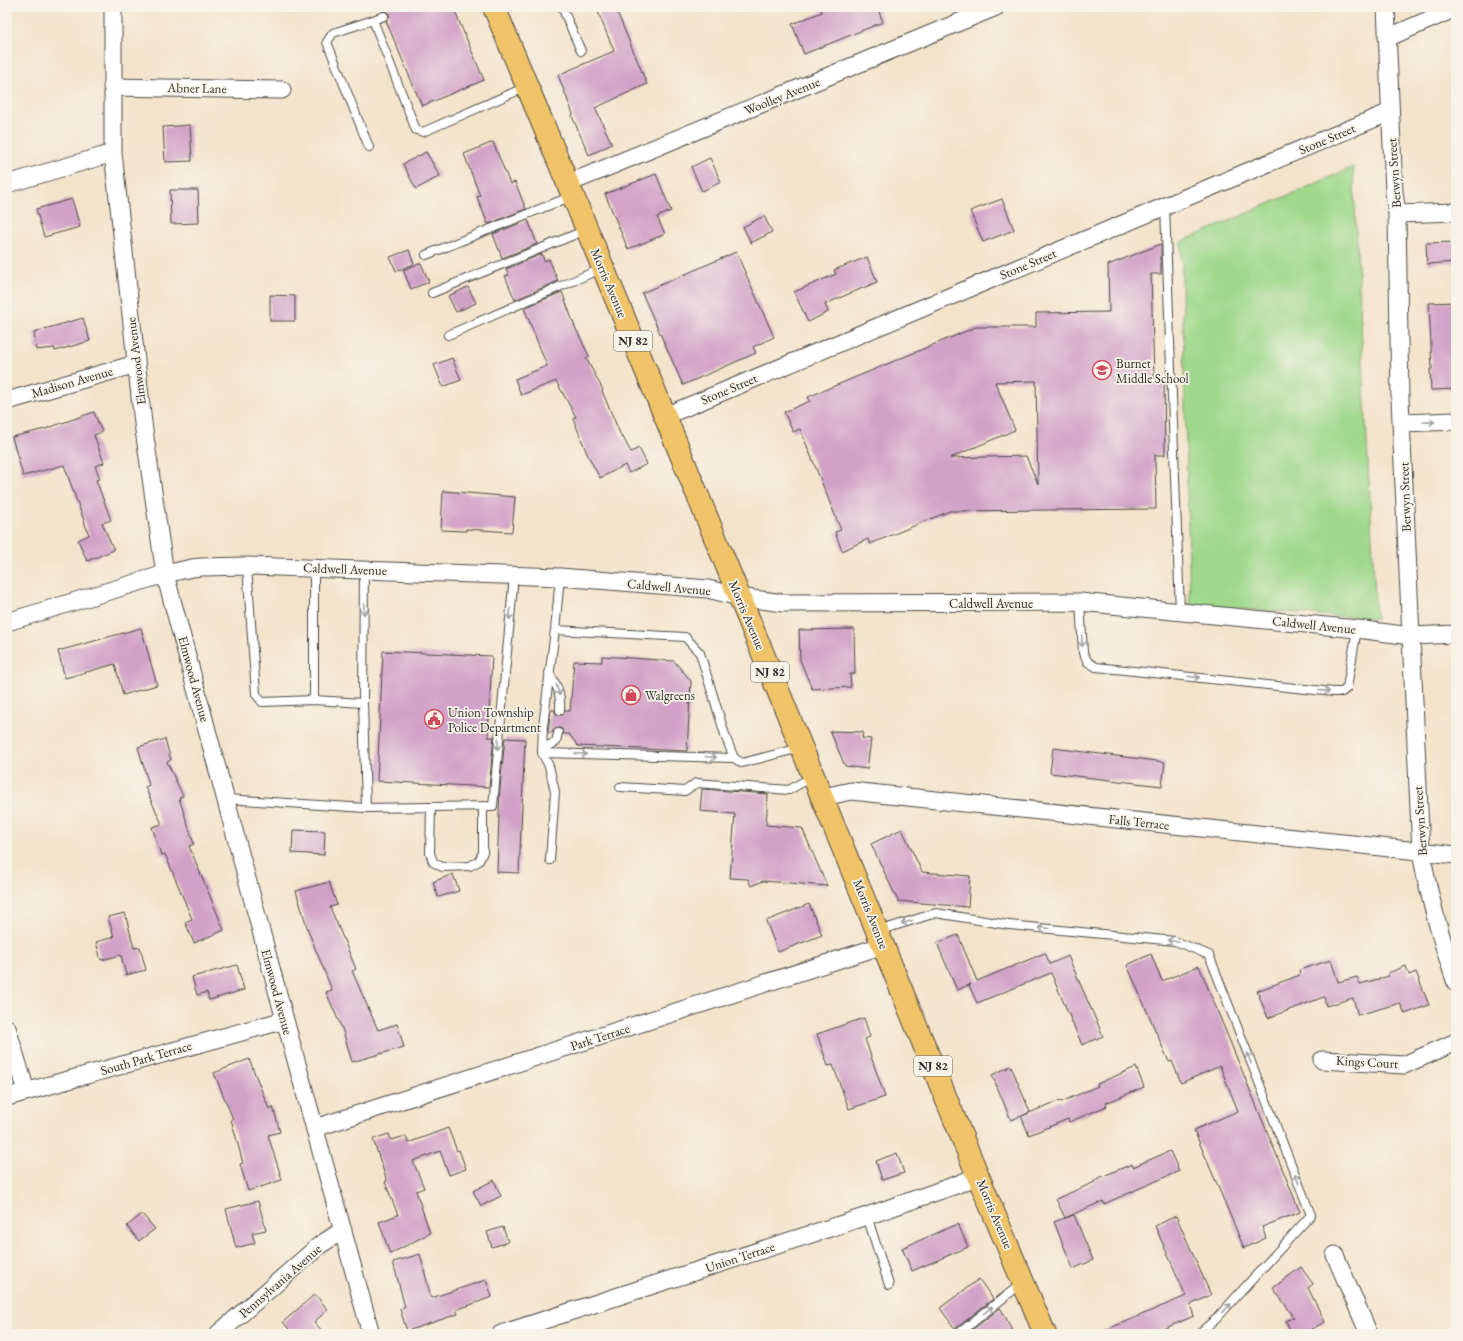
<svg xmlns="http://www.w3.org/2000/svg" width="1463" height="1341" font-family="'EB Garamond',serif">
<style>
.green{fill:#9fd88b;stroke:#65825b}
.building{fill:#d1a2c7;fill-rule:evenodd}
.lines{fill:none;stroke-linecap:round;stroke-linejoin:round}
.service-casing{stroke:#494743;stroke-width:10}
.minor-casing{stroke:#494743;stroke-width:19}
.primary-casing{stroke:#494743;stroke-width:24}
.service{stroke:#fff;stroke-width:8}
.minor{stroke:#fff;stroke-width:17}
.primary{stroke:#f1c369;stroke-width:22}
.oneway{stroke:#a0a0a0}
.labels{text-anchor:middle;dominant-baseline:central;stroke-width:3.5;stroke-linejoin:round;paint-order:stroke}
.shield{fill:#f7f3e8;stroke:#686764;stroke-width:1}
.shield-label{font-size:12px;font-weight:bold;fill:#2b2b2b}
.street-label{font-size:13px;fill:#2b2b2b;stroke:#f7f3e8}
.poi-label{font-size:13px;fill:#2b2b2b;stroke:#f7f3e8;text-anchor:start}
</style>
<rect width="100%" height="100%" fill="#f7f3e8"/>
<filter id="ink" filterUnits="userSpaceOnUse"><feTurbulence type="fractalNoise" baseFrequency=".025" numOctaves="2"/><feDisplacementMap in="SourceGraphic" scale="8" xChannelSelector="R" yChannelSelector="G"/><feConvolveMatrix kernelMatrix="1 2 1 2 8 2 1 2 1" color-interpolation-filters="sRGB"/></filter>
<filter id="wash" filterUnits="userSpaceOnUse"><feTurbulence type="fractalNoise" baseFrequency=".012" numOctaves="4" result="noise"/><feDisplacementMap in="SourceGraphic" scale="16" xChannelSelector="R" yChannelSelector="G"/><feGaussianBlur stdDeviation="0.9" result="paint"/><feColorMatrix in="noise" values="0 0 0 0 0 0 0 0 0 0 0 0 0 0 0 0 0 1.4 0 .05"/><feComposite in="paint" operator="in"/></filter>
<g filter="url(#wash)">
<rect width="100%" height="100%" fill="#f4e3cb"/>
<path class="green" d="M 1353,167 L 1376,619 L 1190,605 L 1181,242 Z"/>
<g id="blocks">
<path class="building" d="M 380,7 L 453,7 L 484,80 L 422,106 L 386,21 L 389,17 L 389,14 L 385,11 L 382,11 Z
M 596,7 L 615,7 L 647,84 L 595,108 L 612,144 L 589,155 L 572,116 L 573,114 L 558,75 L 614,51 Z
M 820,7 L 877,7 L 883,22 L 804,54 L 792,24 L 822,12 Z
M 190,125 L 192,161 L 165,162 L 163,127 Z
M 493,142 L 510,184 L 515,182 L 526,209 L 488,224 L 477,197 L 480,196 L 464,154 Z
M 426,152 L 440,176 L 416,189 L 403,164 Z
M 710,158 L 721,182 L 702,191 L 691,167 Z
M 656,174 L 671,211 L 657,217 L 665,234 L 628,249 L 605,194 Z
M 170,190 L 198,190 L 199,223 L 171,224 Z
M 72,199 L 80,227 L 44,237 L 36,209 Z
M 1002,199 L 1014,230 L 983,242 L 970,211 Z
M 764,216 L 772,232 L 751,243 L 743,227 Z
M 528,220 L 537,244 L 502,258 L 493,234 Z
M 1456,242 L 1456,262 L 1427,264 L 1426,243 Z
M 1161,244 L 1161,274 L 1151,274 L 1154,378 L 1164,378 L 1165,455 L 1155,455 L 1156,509 L 950,511 L 870,544 L 868,539 L 842,551 L 835,532 L 841,530 L 800,429 L 793,432 L 784,412 L 810,401 L 808,397 L 976,327 L 1036,327 L 1036,313 L 1109,312 L 1108,265 ZM 1036,381 L 1038,484 L 1026,456 L 950,458 L 1015,430 L 995,382 Z
M 409,250 L 414,264 L 396,271 L 390,257 Z
M 736,252 L 774,337 L 753,347 L 756,353 L 683,385 L 642,293 Z
M 542,254 L 544,261 L 549,259 L 558,281 L 515,300 L 505,276 L 509,275 L 506,269 Z
M 867,257 L 877,282 L 825,304 L 828,312 L 808,322 L 794,292 L 836,274 L 834,270 Z
M 421,263 L 429,282 L 411,289 L 403,270 Z
M 468,287 L 476,303 L 456,312 L 448,296 Z
M 562,292 L 575,327 L 589,356 L 586,358 L 603,390 L 602,391 L 622,438 L 623,437 L 631,452 L 639,448 L 647,464 L 629,473 L 625,465 L 600,478 L 588,456 L 573,418 L 576,417 L 556,381 L 521,395 L 515,379 L 547,366 L 524,308 Z
M 270,295 L 295,296 L 295,321 L 270,321 Z
M 1456,302 L 1456,389 L 1431,390 L 1430,369 L 1432,369 L 1429,303 Z
M 83,318 L 90,341 L 55,351 L 54,348 L 36,350 L 34,332 Z
M 452,358 L 461,380 L 443,387 L 434,365 Z
M 94,412 L 102,432 L 94,435 L 104,463 L 95,466 L 100,479 L 96,480 L 111,520 L 102,523 L 114,550 L 87,561 L 78,540 L 89,535 L 64,465 L 23,476 L 12,437 L 45,429 Z
M 443,491 L 515,497 L 512,532 L 466,529 L 466,531 L 441,530 Z
M 141,628 L 157,685 L 123,695 L 115,664 L 65,678 L 58,651 Z
M 854,629 L 855,674 L 850,674 L 851,687 L 812,689 L 800,660 L 799,630 Z
M 383,651 L 492,656 L 488,737 L 494,737 L 489,787 L 377,781 Z
M 602,656 L 674,661 L 691,681 L 687,751 L 578,746 L 569,734 L 563,734 L 562,729 L 560,728 L 554,729 L 552,733 L 548,732 L 551,710 L 555,710 L 555,713 L 559,715 L 563,715 L 565,711 L 570,711 L 574,661 L 602,662 Z
M 830,731 L 863,732 L 862,738 L 871,739 L 867,769 L 845,766 Z
M 505,738 L 525,739 L 519,873 L 497,872 L 500,787 Z
M 165,739 L 171,760 L 167,762 L 183,796 L 179,798 L 194,844 L 189,846 L 224,930 L 194,943 L 185,922 L 192,919 L 165,854 L 161,855 L 152,827 L 162,824 L 145,787 L 149,785 L 138,747 Z
M 1053,748 L 1165,762 L 1162,786 L 1050,773 Z
M 702,789 L 768,794 L 766,825 L 802,828 L 827,886 L 763,881 L 751,886 L 748,879 L 730,878 L 735,814 L 700,811 Z
M 902,829 L 922,872 L 970,876 L 968,907 L 898,901 L 871,844 Z
M 293,830 L 325,831 L 324,855 L 292,853 Z
M 453,874 L 459,891 L 438,897 L 433,882 Z
M 329,882 L 337,905 L 330,907 L 356,969 L 352,971 L 378,1030 L 397,1024 L 404,1047 L 352,1062 L 343,1031 L 326,992 L 332,990 L 309,933 L 296,891 Z
M 809,904 L 822,935 L 778,952 L 766,921 Z
M 125,913 L 134,948 L 140,947 L 146,970 L 126,975 L 121,955 L 101,960 L 96,942 L 114,937 L 108,917 Z
M 958,935 L 977,981 L 1045,953 L 1050,964 L 1068,956 L 1103,1036 L 1082,1045 L 1051,973 L 977,1003 L 969,985 L 971,984 L 957,990 L 937,943 Z
M 1151,954 L 1162,981 L 1199,966 L 1300,1212 L 1262,1227 L 1266,1238 L 1244,1248 L 1194,1130 L 1238,1111 L 1220,1066 L 1181,1083 L 1172,1061 L 1169,1062 L 1127,965 Z
M 1331,960 L 1338,982 L 1357,977 L 1360,984 L 1389,976 L 1388,973 L 1406,966 L 1409,975 L 1416,972 L 1429,1005 L 1405,1014 L 1400,1003 L 1358,1015 L 1353,998 L 1326,1006 L 1324,997 L 1268,1018 L 1257,991 L 1300,975 L 1299,970 Z
M 237,965 L 244,990 L 209,1000 L 207,992 L 197,995 L 192,977 Z
M 864,1018 L 870,1037 L 865,1039 L 885,1097 L 849,1109 L 833,1065 L 828,1066 L 817,1034 Z
M 249,1059 L 269,1109 L 273,1107 L 280,1132 L 268,1135 L 282,1180 L 248,1191 L 240,1164 L 243,1163 L 231,1119 L 233,1119 L 214,1073 Z
M 1011,1066 L 1030,1112 L 1022,1116 L 1060,1100 L 1061,1102 L 1098,1086 L 1097,1084 L 1136,1067 L 1144,1087 L 1106,1103 L 1107,1106 L 1069,1122 L 1068,1119 L 1029,1135 L 1021,1116 L 1011,1120 L 992,1075 Z
M 448,1128 L 457,1151 L 459,1150 L 466,1169 L 449,1175 L 440,1151 L 413,1161 L 424,1188 L 416,1191 L 430,1233 L 390,1254 L 379,1222 L 398,1215 L 385,1182 L 387,1181 L 373,1139 L 389,1134 L 391,1140 L 406,1136 L 408,1143 Z
M 1170,1151 L 1179,1171 L 1104,1204 L 1103,1201 L 1065,1218 L 1056,1199 L 1095,1182 L 1094,1180 L 1132,1164 L 1133,1167 Z
M 897,1153 L 904,1173 L 882,1180 L 876,1161 Z
M 494,1180 L 501,1196 L 481,1206 L 473,1191 Z
M 258,1201 L 266,1230 L 252,1233 L 255,1243 L 236,1248 L 226,1209 Z
M 142,1214 L 155,1229 L 139,1241 L 127,1226 Z
M 1074,1215 L 1093,1260 L 1073,1269 L 1054,1222 Z
M 1176,1216 L 1211,1295 L 1190,1305 L 1194,1316 L 1151,1334 L 1096,1334 L 1186,1296 L 1155,1226 Z
M 958,1224 L 968,1247 L 912,1271 L 902,1248 Z
M 503,1227 L 508,1242 L 492,1247 L 487,1232 Z
M 420,1254 L 431,1298 L 486,1280 L 492,1297 L 456,1310 L 458,1314 L 407,1331 L 400,1309 L 405,1307 L 393,1262 Z
M 1301,1267 L 1313,1284 L 1308,1288 L 1325,1322 L 1302,1334 L 1292,1334 L 1286,1321 L 1294,1317 L 1273,1288 Z
M 979,1279 L 993,1299 L 955,1329 L 940,1308 Z
M 315,1294 L 328,1310 L 314,1322 L 325,1334 L 293,1334 L 283,1322 Z
M 1000,1308 L 1004,1314 L 1014,1334 L 967,1334 Z"/>
</g>
</g>
<g filter="url(#ink)">
<use href="#blocks" fill-opacity="0" stroke="#494743" stroke-width="1"/>
<g class="lines">
<g class="service-casing">
<path id="service" d="M 562,7 L 581,51
M 373,20 L 384,16
M 369,147 L 327,42 L 333,33 L 373,20 L 416,130 L 423,132 L 526,87
M 1165,207 L 1180,612
M 426,255 L 572,196
M 432,293 L 586,230
M 448,335 L 603,268
M 247,566 L 256,694 L 262,702 L 314,700 L 314,569
M 364,570 L 363,703 L 366,808
M 1080,602 L 1083,653 L 1088,662 L 1096,667 L 1334,692 L 1342,692 L 1347,688 L 1357,629
M 555,630 L 685,637 L 700,653 L 726,738 L 734,758
M 549,673 C 558,687 561,694 560,710
M 314,700 L 363,703
M 542,748 L 556,742 L 558,733
M 542,753 L 734,758 L 742,763 L 800,748
M 620,787 L 685,791 L 696,783 L 789,790 L 813,776
M 226,799 L 366,808 L 493,806 L 514,575
M 431,807 L 430,853 L 433,862 L 442,867 L 470,866 L 479,861 L 483,852 L 483,806
M 550,860 L 555,792 L 549,766 L 542,753 L 543,726 L 555,630 L 560,577
M 878,931 L 936,913 L 1009,925 L 1175,941 L 1209,955 L 1311,1215 L 1216,1319 L 1198,1334
M 867,1216 L 889,1285
M 958,1334 L 1021,1284"/>
</g>
<g class="minor-casing">
<path id="minor" d="M 113,7 L 113,153 L 143,423 L 165,574 L 285,1020 L 371,1334
M 1386,7 L 1394,192 L 1397,214 L 1400,399 L 1421,852 C 1429,897 1441,940 1456,983
M 1387,38 L 1456,8
M 112,87 L 282,90
M 7,184 L 113,153
M 567,184 L 996,7
M 1397,214 L 1456,212
M 7,401 L 136,364
M 665,416 L 1390,112
M 1402,423 L 1456,421
M 7,622 L 165,574 L 192,568 L 201,567 L 247,566 L 560,577 L 708,589 L 739,597 L 783,603 L 1080,602 L 1357,629 L 1411,636 L 1456,634
M 823,797 L 851,791 L 1456,855
M 7,1028 L 26,1091
M 1322,1060 L 1404,1065 L 1456,1042
M 7,1097 L 285,1020
M 315,1128 L 884,945
M 1335,1255 L 1369,1334
M 218,1334 L 320,1245 L 343,1230
M 501,1334 L 867,1216 L 956,1185 L 978,1176"/>
</g>
<g class="primary-casing">
<path id="primary" d="M 494,7 L 665,416 L 978,1176 L 1045,1334"/>
</g>
<use href="#service" class="service"/>
<use href="#minor" class="minor"/>
<use href="#primary" class="primary"/>
</g>
<defs><path id="oneway-shaft" d="M-6 0H5M1.5-3L5.5 0L1.5 3" fill="none" stroke-width="1.6" stroke-linecap="round" stroke-linejoin="round"/></defs>
<g class="oneway">
<use href="#oneway-shaft" transform="translate(1429 422) rotate(-2)"/>
<use href="#oneway-shaft" transform="translate(364 609) rotate(90)"/>
<use href="#oneway-shaft" transform="translate(510 614) rotate(95)"/>
<use href="#oneway-shaft" transform="translate(1082 641) rotate(87)"/>
<use href="#oneway-shaft" transform="translate(1194 677) rotate(6)"/>
<use href="#oneway-shaft" transform="translate(558 690) rotate(72)"/>
<use href="#oneway-shaft" transform="translate(1324 691) rotate(6)"/>
<use href="#oneway-shaft" transform="translate(498 744) rotate(95)"/>
<use href="#oneway-shaft" transform="translate(581 754) rotate(2)"/>
<use href="#oneway-shaft" transform="translate(711 757) rotate(2)"/>
<use href="#oneway-shaft" transform="translate(907 922) rotate(163)"/>
<use href="#oneway-shaft" transform="translate(1044 928) rotate(-175)"/>
<use href="#oneway-shaft" transform="translate(1173 941) rotate(-168)"/>
<use href="#oneway-shaft" transform="translate(1249 1058) rotate(-111)"/>
<use href="#oneway-shaft" transform="translate(1297 1179) rotate(-111)"/>
<use href="#oneway-shaft" transform="translate(1227 1308) rotate(-47)"/>
<use href="#oneway-shaft" transform="translate(988 1310) rotate(-39)"/>
</g>
</g>
<defs>
<g id="school-ring" transform="scale(1)"><circle r="9.5" fill="#f7f3e8" stroke="#d1495b" stroke-width="1.5"/><path d="M0-5L7-2L0 1L-7-2ZM-4 1L0 2.5L4 1V4Q0 6-4 4Z" fill="#d1495b"/></g>
<g id="shop-ring" transform="scale(1)"><circle r="9.5" fill="#f7f3e8" stroke="#d1495b" stroke-width="1.5"/><path d="M-5-2.5h2.3a2.7 3.5 0 0 1 5.4 0H5L5.5 6h-11ZM-1.5-2.5h3a1.5 2.3 0 0 0-3 0Z" fill="#d1495b"/></g>
<g id="civic-ring" transform="scale(1)"><circle r="9.5" fill="#f7f3e8" stroke="#d1495b" stroke-width="1.5"/><path d="M-.6-6.5H3V-4.5H.6V-3L4-1V1h2V6H-6V1h2V-1L-.6-3ZM-1.2 2.5V6h2.4V2.5Z" fill="#d1495b"/></g>
</defs>
<g fill-rule="evenodd">
<use href="#school-ring" x="1102" y="370"/>
<use href="#shop-ring" x="631" y="695"/>
<use href="#civic-ring" x="434" y="719"/>
</g>
<g class="labels">
<g class="shield">
<rect x="614" y="331" width="38" height="20" rx="3"/>
<rect x="751" y="662" width="38" height="20" rx="3"/>
<rect x="914" y="1056" width="38" height="20" rx="3"/>
</g>
<g class="shield-label">
<text x="633" y="341">NJ 82</text>
<text x="770" y="672">NJ 82</text>
<text x="933" y="1066">NJ 82</text>
</g>
<g class="street-label">
<text transform="translate(197 88) rotate(1)">Abner Lane</text>
<text transform="translate(782 96) rotate(-22)">Woolley Avenue</text>
<text transform="translate(1327 139) rotate(-23)">Stone Street</text>
<text transform="translate(1394 173) rotate(-94)">Berwyn Street</text>
<text transform="translate(1028 264) rotate(-23)">Stone Street</text>
<text transform="translate(609 283) rotate(67)">Morris Avenue</text>
<text transform="translate(136 361) rotate(-97)">Elmwood Avenue</text>
<text transform="translate(72 382) rotate(-16)">Madison Avenue</text>
<text transform="translate(729 389) rotate(-23)">Stone Street</text>
<text transform="translate(1405 497) rotate(-92)">Berwyn Street</text>
<text transform="translate(345 569) rotate(2)">Caldwell Avenue</text>
<text transform="translate(669 587) rotate(5)">Caldwell Avenue</text>
<text x="991" y="603">Caldwell Avenue</text>
<text transform="translate(747 615) rotate(67)">Morris Avenue</text>
<text transform="translate(1314 625) rotate(6)">Caldwell Avenue</text>
<text transform="translate(194 679) rotate(75)">Elmwood Avenue</text>
<text transform="translate(1420 821) rotate(-94)">Berwyn Street</text>
<text transform="translate(1139 822) rotate(6)">Falls Terrace</text>
<text transform="translate(871 914) rotate(68)">Morris Avenue</text>
<text transform="translate(277 992) rotate(75)">Elmwood Avenue</text>
<text transform="translate(600 1037) rotate(-18)">Park Terrace</text>
<text transform="translate(146 1058) rotate(-16)">South Park Terrace</text>
<text transform="translate(1367 1062) rotate(3)">Kings Court</text>
<text transform="translate(995 1214) rotate(67)">Morris Avenue</text>
<text transform="translate(740 1257) rotate(-18)">Union Terrace</text>
<text transform="translate(280 1281) rotate(-41)">Pennsylvania Avenue</text>
</g>
<g class="poi-label">
<text x="1116" y="363">Burnet<tspan x="1116" dy="15">Middle School</tspan></text>
<text x="645" y="695">Walgreens</text>
<text x="448" y="712">Union Township<tspan x="448" dy="15">Police Department</tspan></text>
</g>
</g>
<rect width="1463" height="1341" fill="none" stroke="#f7f3e8" stroke-width="24"/>
</svg>
